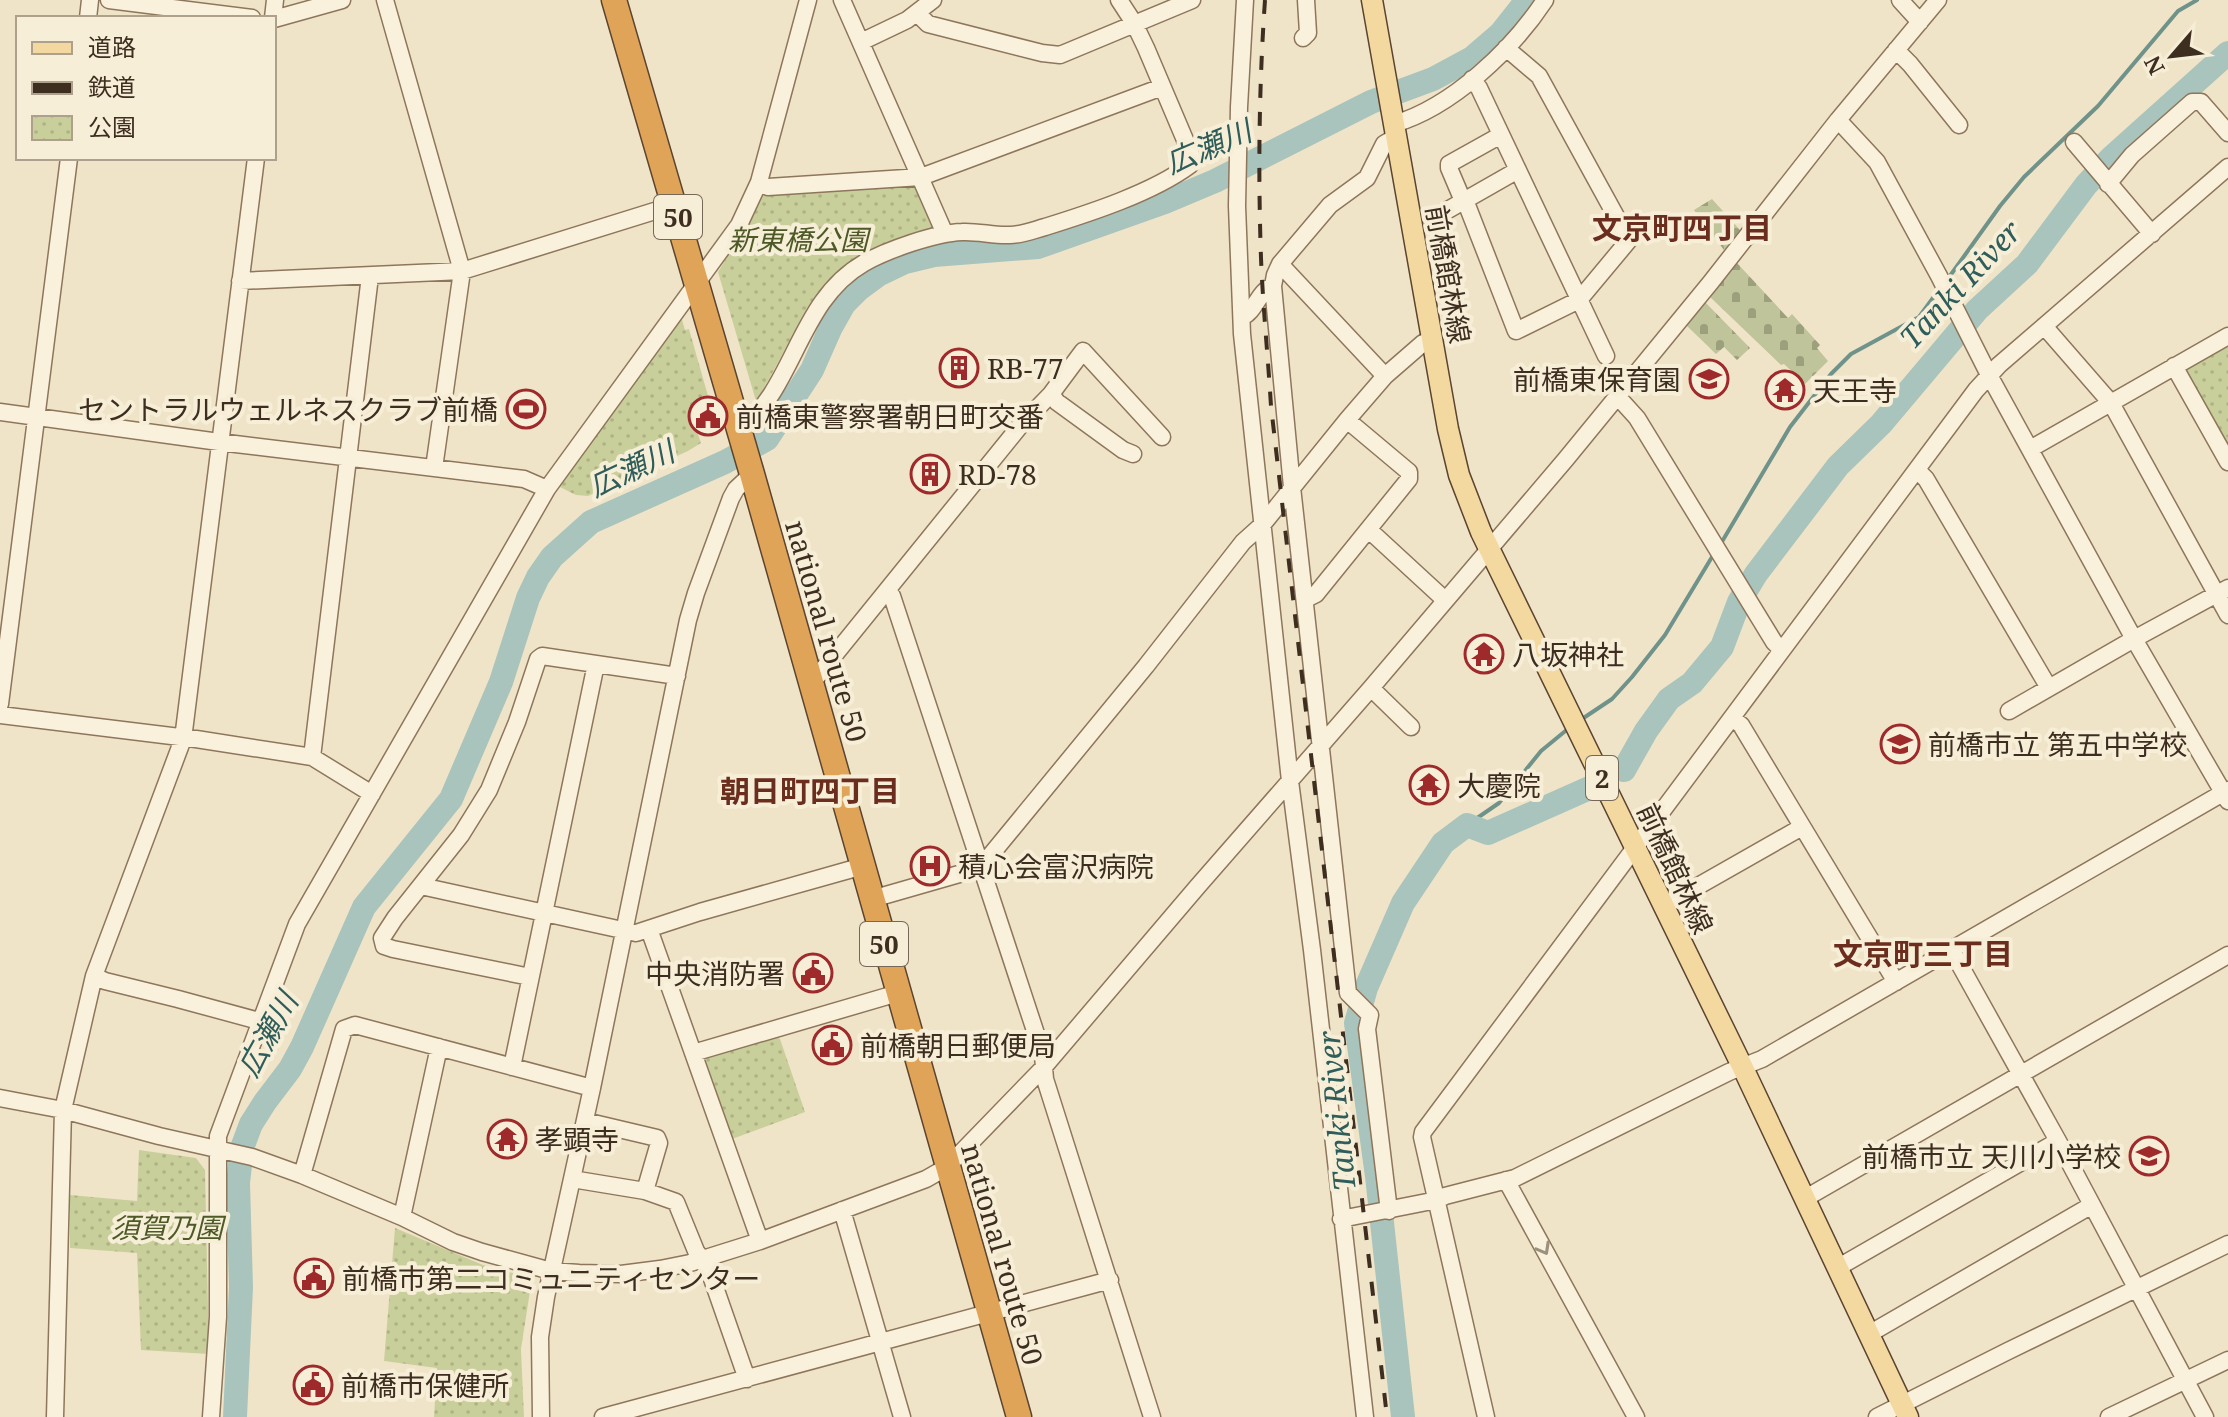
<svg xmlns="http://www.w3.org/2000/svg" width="2228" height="1417" font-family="'Noto Serif','Noto Sans JP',serif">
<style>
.cemetery{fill:url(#cemetery-stones)}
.park{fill:url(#park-dots)}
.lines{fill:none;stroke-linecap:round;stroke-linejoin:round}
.stream{stroke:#6f938a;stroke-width:4}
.river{stroke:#a9c4bc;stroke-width:24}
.minor-casing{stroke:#8d765c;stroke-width:19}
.major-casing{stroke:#5b4430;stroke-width:23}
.highway-casing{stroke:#5b4430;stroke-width:27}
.minor{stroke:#faf1dc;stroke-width:16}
.major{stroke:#f3d9a0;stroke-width:20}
.highway{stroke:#e0a458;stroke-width:24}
.rail{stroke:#3d2e20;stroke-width:4;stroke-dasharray:14 14;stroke-linecap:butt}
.oneway{stroke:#9c907e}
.labels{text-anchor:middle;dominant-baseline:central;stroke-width:8;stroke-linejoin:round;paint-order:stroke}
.shield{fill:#f7eed8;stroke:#756857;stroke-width:2}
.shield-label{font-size:26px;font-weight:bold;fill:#3d2e20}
.park-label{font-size:28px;font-style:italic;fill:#4d5a26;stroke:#f7eed8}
.street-label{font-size:28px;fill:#3d2e20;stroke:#f7eed8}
.poi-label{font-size:28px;fill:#3d2e20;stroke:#f7eed8;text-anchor:start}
.water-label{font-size:30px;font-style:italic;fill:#2f5d5a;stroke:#f7eed8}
.neighbourhood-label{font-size:30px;font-weight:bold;fill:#6b2e1e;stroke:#f7eed8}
</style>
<defs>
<pattern id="cemetery-stones" width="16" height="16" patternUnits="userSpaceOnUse" patternTransform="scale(2)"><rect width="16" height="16" fill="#bfc49a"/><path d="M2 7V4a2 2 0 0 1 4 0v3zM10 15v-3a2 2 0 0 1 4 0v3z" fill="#9ca07d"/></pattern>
<pattern id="park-dots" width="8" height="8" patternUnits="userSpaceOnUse" patternTransform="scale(2)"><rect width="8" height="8" fill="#c9cf9b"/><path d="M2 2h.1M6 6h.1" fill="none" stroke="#aeb285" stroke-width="1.8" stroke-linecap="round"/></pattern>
</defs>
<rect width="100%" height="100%" fill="#f0e4c8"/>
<path class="cemetery" d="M 1712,199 L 1740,230 L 1724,250 L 1694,210 Z
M 1737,263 L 1788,318 L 1792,314 L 1820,345 L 1817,348 L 1828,361 L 1805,384 L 1784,364 L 1781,365 L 1709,296 Z
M 1705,302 L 1750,348 L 1737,360 L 1724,347 L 1716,354 L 1686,325 Z"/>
<path class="park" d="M 913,180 L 937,227 L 929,232 C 905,240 876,246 854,260 C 812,285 783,359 756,401 L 718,272 L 748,223 L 762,192 Z
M 681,316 L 685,330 L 689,329 L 712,410 L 692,416 L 701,443 L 688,451 L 588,496 L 576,495 L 560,487 L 559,484 Z
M 2228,336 L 2228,462 L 2175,366 Z
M 772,1034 L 780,1039 L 805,1112 L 732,1139 L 704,1062 L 707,1055 Z
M 139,1150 L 196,1158 L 205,1170 L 209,1354 L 141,1350 L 137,1253 L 70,1248 L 70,1195 L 137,1201 Z
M 395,1228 L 483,1265 L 520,1275 L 530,1291 L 521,1349 L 524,1417 L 434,1417 L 437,1368 L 384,1361 Z"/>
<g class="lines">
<path class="stream" d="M 1947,280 L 2000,206 L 2024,177 L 2098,106 L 2178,11 L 2197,0
M 1720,545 L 1790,427 L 1831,374 L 1851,354 L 1919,317 L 1941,287
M 1579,721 L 1612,699 L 1632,677 L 1665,635 L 1715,552
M 1467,825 L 1499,803 L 1541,751 L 1569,728"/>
<path class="river" d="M 1624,770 L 1646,731 L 1669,699 L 1692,683 L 1722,647 L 1739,602 L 1756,574 L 1838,466 L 1881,424 L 1977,310 L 2027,264 L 2086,185 L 2111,158 L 2228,53
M 235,1417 L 241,1287 L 238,1183 L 242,1148 L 251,1124 L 265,1102 L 290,1069 L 302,1047 L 364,907 L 451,799 L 501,682 L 528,598 L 538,577 L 552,557 L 591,522 L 725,462 L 767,439 L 812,370 L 831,327 L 844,304 L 859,289 L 878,275 L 905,262 L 934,255 L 1038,247 L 1165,202 L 1215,181 L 1371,102 L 1433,79 L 1472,58 L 1501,33 L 1527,0
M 1403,1417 L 1377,1176 L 1356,1023 L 1366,988 L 1403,903 L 1443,843 L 1467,825 L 1488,833 L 1594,786"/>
<g class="minor-casing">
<path id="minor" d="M 109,0 L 252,18
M 385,0 L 462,271 L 434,468
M 842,0 L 945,234
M 1245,0 L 1239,107 L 1237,206 L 1242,334 L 1290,781 L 1312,950 L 1365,1417
M 1900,0 L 1920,22
M 917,13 L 928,24 L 1042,53 L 1060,55 L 1192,0
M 88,18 L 90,0
M 273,18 L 275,0
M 274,19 L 342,0
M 1303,38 L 1308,33 L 1306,0
M 861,42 L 907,20 L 933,0
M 1506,48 L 1539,76 L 1629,240
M 1896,50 L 1910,64 L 1959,125
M 1472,79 L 1479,88 L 1606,356
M 1838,120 L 1877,162 L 1939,276 L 1989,375 L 2134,639 L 2228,801
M 1394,124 C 1452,107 1512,50 1545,0
M 2074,142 L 2152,234
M 759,182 L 768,187 L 921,177 L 1162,87
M 2108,184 L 2132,155 L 2192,102 L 2201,102 L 2228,133
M 1465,200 L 1516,331 L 1579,300 L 1644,222
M 1463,201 L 1449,168 L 1449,164 L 1501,135
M 1432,219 L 1518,170
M 1280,264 L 1385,376
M 240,281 L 462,271 L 674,205
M 1242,317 C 1256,311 1258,291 1273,286
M 2044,326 L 2111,403 L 2228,615
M 2174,366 L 2228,462
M 1051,394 L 1057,402 L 1123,450 L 1133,454
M 1618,397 L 1637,418 L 1774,642 L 1782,650
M 0,412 L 219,442 L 524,479 L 547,489
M 739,431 C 796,386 798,301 864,263 C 887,250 935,233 962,232 C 978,231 994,236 1010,235 C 1022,235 1034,230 1045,227 C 1090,213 1152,193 1190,165 L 1191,154 L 1146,48 L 1134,23 L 1119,0
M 2030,449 L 2228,336
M 1917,470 L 1926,479 L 2049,688
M 1369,530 L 1445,600
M 887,591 L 892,596 L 1043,1055 L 1045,1079 L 1152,1417
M 1305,597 L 1310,597 L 1316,594 L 1409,479 L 1409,472 L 1347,420
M 811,684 L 1020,426 L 1051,394 L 1083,351 L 1162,437
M 1371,688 L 1411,727
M 0,704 L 69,158
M 2009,711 L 2134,639 L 2228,588
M 0,715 L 196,739 L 312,757 L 372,794
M 1732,718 L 1741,725 L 1896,982
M 312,757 L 370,276
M 421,886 L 636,933 L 700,912 L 863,866
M 872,899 L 980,868 L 1146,666 L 1243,542 L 1263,524 L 1347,420 L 1385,376 L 1423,343 L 1432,341
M 1663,906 L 1802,827
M 649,929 L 760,1241
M 1951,949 L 2058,1141 L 2205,1417
M 94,976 L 105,981 L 178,999 L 259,1021
M 530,977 L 393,949 L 384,946 L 382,938 L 395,918 L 461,835 L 489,790 L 517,722 L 538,659 L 542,656 L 677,676
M 693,1053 L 898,993
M 512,1067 L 596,664
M 592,1088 L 688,620 L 696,593 L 731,498 L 736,489 L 752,474
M 0,1098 L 63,1110 L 159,1136 L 252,1157 L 302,1175 L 402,1217 L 453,1242 L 482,1252 L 551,1271 L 579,1273 L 621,1274 L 660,1269 L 690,1263 L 760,1241 L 926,1179 L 947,1167 L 1043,1068 L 1198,886 L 1371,688 L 1566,459 L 1711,282 L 1838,120 L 1938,0
M 585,1121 L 657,1138 L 659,1143 L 645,1191
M 302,1175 L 344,1029 L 355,1025 L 592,1088 L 546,1297 L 540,1337 L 541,1417
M 572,1179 L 645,1191 L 676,1202 L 696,1251 L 709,1270 L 747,1379
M 1506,1180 L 1636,1417
M 1804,1199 L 2228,955
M 842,1210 L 902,1417
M 1389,1211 L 1367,1029 L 1370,1015 L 1348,993 L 1292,487 L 1273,286 L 1275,275 L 1280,264 L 1330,205 L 1367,178 L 1384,144 L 1396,137
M 402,1217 L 439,1047
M 1341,1219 L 1437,1200 L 1445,1196 L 1515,1178 L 1729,1072 L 1762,1059 L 2228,790
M 1837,1268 L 2058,1141
M 1869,1334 L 2092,1205
M 55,1417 L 63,1110 L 94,976 L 183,739 L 256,158
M 211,1417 L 218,1317 L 218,1136 L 297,924 L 547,489 L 739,225 L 759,182 L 808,0
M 603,1417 L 1110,1280
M 1486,1417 L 1422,1137 L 1423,1132 L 1976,390 L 1999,365 L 2228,167
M 1877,1417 L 2008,1351 L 2228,1244
M 2109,1417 L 2228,1360"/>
</g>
<g class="major-casing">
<path id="major" d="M 1372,0 L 1448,429 L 1459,475 L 1481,532 L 1743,1068 L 1908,1417"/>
</g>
<g class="highway-casing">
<path id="highway" d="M 614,0 L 752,474 L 1019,1417"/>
</g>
<use href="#minor" class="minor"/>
<use href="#major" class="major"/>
<use href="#highway" class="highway"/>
<path class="rail" d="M 1265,0 C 1259,86 1258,172 1261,258 C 1263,308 1268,357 1271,406 L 1387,1417"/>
</g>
<defs><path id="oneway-chevron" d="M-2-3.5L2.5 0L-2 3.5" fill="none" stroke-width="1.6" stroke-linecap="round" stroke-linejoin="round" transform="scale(2)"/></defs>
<use class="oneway" href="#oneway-chevron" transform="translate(1544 1249) rotate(61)"/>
<defs>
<g id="building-ring" transform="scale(2)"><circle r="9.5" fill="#f7eed8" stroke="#9e2a2b" stroke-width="1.5"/><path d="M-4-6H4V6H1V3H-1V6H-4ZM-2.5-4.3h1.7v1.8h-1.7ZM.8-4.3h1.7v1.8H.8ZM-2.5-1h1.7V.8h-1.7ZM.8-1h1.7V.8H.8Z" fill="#9e2a2b"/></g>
<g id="school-ring" transform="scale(2)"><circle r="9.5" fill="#f7eed8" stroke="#9e2a2b" stroke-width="1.5"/><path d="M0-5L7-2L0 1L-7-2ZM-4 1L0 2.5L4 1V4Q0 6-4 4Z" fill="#9e2a2b"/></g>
<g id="temple-ring" transform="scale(2)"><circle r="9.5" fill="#f7eed8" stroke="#9e2a2b" stroke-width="1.5"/><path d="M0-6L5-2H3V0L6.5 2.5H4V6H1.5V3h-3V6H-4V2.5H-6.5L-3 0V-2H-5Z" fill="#9e2a2b"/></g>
<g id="stadium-ring" transform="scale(2)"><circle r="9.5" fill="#f7eed8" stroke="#9e2a2b" stroke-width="1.5"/><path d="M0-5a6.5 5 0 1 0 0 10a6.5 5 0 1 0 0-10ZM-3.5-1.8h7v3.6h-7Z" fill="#9e2a2b"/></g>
<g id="civic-ring" transform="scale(2)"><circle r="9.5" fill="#f7eed8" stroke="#9e2a2b" stroke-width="1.5"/><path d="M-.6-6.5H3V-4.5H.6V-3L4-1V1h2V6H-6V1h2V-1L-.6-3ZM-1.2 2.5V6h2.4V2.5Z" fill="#9e2a2b"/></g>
<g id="hospital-ring" transform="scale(2)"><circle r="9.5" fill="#f7eed8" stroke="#9e2a2b" stroke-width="1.5"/><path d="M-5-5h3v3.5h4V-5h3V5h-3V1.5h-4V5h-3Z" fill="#9e2a2b"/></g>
</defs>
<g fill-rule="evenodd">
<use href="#building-ring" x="959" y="368"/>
<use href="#school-ring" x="1709" y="379"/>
<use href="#temple-ring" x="1785" y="390"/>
<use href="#stadium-ring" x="526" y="409"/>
<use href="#civic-ring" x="708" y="416"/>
<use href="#building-ring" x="930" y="474"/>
<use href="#temple-ring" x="1484" y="654"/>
<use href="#school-ring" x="1900" y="744"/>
<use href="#temple-ring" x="1429" y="785"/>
<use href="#hospital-ring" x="930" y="866"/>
<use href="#civic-ring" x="813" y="973"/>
<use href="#civic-ring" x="832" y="1045"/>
<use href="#temple-ring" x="507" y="1139"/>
<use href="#school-ring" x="2149" y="1156"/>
<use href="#civic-ring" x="314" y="1278"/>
<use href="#civic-ring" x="313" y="1385"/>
</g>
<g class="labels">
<g class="shield">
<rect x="654" y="195" width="48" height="44" rx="6"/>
<rect x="1586" y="756" width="32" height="44" rx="6"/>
<rect x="860" y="922" width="48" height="44" rx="6"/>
</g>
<g class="shield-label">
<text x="678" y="217">50</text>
<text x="1602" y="778">2</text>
<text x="884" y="944">50</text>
</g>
<g class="park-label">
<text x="798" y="239">新東橋公園</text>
<text x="167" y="1227">須賀乃園</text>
</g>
<g class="street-label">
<text transform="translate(1449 274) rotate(80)">前橋館林線</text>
<text transform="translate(827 631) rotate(74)">national route 50</text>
<text transform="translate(1676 868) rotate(65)">前橋館林線</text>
<text transform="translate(1003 1254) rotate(74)">national route 50</text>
</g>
<g class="poi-label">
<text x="987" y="368">RB-77</text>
<text x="1681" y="379" text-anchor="end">前橋東保育園</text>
<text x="1813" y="390">天王寺</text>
<text x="498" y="409" text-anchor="end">セントラルウェルネスクラブ前橋</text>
<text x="736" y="416">前橋東警察署朝日町交番</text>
<text x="958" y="474">RD-78</text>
<text x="1512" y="654">八坂神社</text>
<text x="1928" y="744">前橋市立 第五中学校</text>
<text x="1457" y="785">大慶院</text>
<text x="958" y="866">積心会富沢病院</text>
<text x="785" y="973" text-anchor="end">中央消防署</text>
<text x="860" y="1045">前橋朝日郵便局</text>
<text x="535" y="1139">孝顕寺</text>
<text x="2121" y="1156" text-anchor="end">前橋市立 天川小学校</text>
<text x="342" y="1278">前橋市第二コミュニティセンター</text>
<text x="341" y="1385">前橋市保健所</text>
</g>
<g class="water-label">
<text transform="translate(1208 146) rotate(-23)">広瀬川</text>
<text transform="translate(1960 284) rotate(-47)">Tanki River</text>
<text transform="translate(631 468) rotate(-25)">広瀬川</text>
<text transform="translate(267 1034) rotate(-61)">広瀬川</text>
<text transform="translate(1336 1111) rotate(-96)">Tanki River</text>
</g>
<g class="neighbourhood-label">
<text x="1682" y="227">文京町四丁目</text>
<text x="810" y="790">朝日町四丁目</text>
<text x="1923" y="953">文京町三丁目</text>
</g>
</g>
<rect x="16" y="16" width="260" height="144" fill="#f7eed8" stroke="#ada18e" stroke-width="2"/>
<rect x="32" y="42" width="40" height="12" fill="#f3d9a0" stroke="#ada18e" stroke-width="2"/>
<text x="88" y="56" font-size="24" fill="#3d2e20">道路</text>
<rect x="32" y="82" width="40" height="12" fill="#3d2e20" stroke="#ada18e" stroke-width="2"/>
<text x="88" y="96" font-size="24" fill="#3d2e20">鉄道</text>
<rect x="32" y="116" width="40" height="24" fill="url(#park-dots)" stroke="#ada18e" stroke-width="2"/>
<text x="88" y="136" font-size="24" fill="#3d2e20">公園</text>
<g transform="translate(2172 56) rotate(242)" stroke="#f7eed8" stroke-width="6" paint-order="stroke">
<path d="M0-6L14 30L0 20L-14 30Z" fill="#3d2e20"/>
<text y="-12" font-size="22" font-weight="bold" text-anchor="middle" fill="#3d2e20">N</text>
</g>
</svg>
